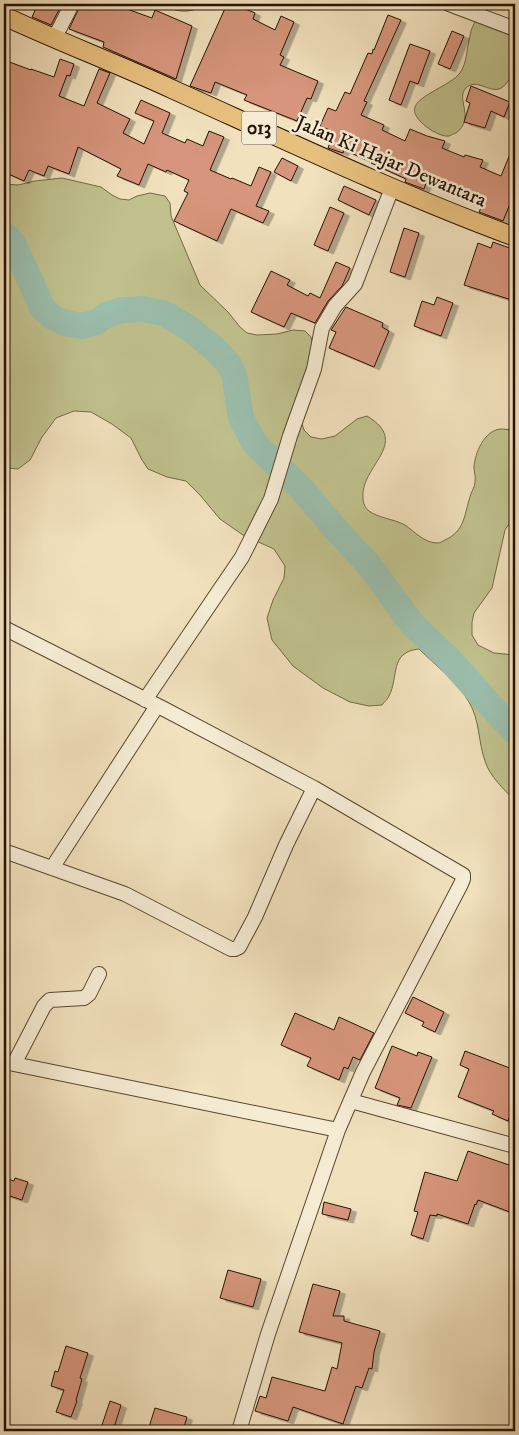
<svg xmlns="http://www.w3.org/2000/svg" width="519" height="1435" font-family="'IM FELL DW Pica',serif">
<style>
.green{fill:#c0c18d;stroke:#726a46}
.lines{fill:none;stroke-linecap:round;stroke-linejoin:round}
.river{stroke:#9bbeac;stroke-width:26}
.building{fill:#d6957c;stroke:#251200;filter:url(#shadow)}
.minor-casing{stroke:#58462f;stroke-width:16}
.major-casing{stroke:#251200;stroke-width:20}
.minor{stroke:#f6ecd4;stroke-width:14}
.major{stroke:#e8c07e;stroke-width:18}
.labels{text-anchor:middle;dominant-baseline:central;stroke-width:5;stroke-linejoin:round;paint-order:stroke}
.shield{fill:#f6ecd4;stroke:#645340;stroke-width:1}
.shield-label{font-size:19px;font-weight:bold;fill:#251200}
.street-label{font-size:20px;fill:#251200;stroke:#f6ecd4}
</style>
<defs>
<filter id="shadow"><feDropShadow dx="5.5" dy="3" stdDeviation="0" flood-color="#0004"/></filter>
</defs>
<rect width="100%" height="100%" fill="#f1e1bd"/>
<filter id="stains"><feTurbulence type="fractalNoise" baseFrequency=".004" numOctaves="4"/><feColorMatrix values="0 0 0 0 .2 0 0 0 0 .09 0 0 0 0 .02 0 0 0 .5 -.17"/></filter>
<radialGradient id="worn" r=".72"><stop offset=".6" stop-color="#630" stop-opacity="0"/><stop offset="1" stop-color="#630" stop-opacity=".3"/></radialGradient>
<path class="green" d="M 158,4 L 209,4 C 187,14 181,13 158,4 Z
M 479,15 L 515,26 L 515,74 C 509,77 506,87 499,89 C 488,92 476,78 466,88 C 455,99 476,118 456,133 C 455,133 450,136 449,136 C 439,138 410,119 415,107 C 419,95 451,85 460,73 C 467,63 467,47 470,36 C 471,28 475,22 479,15 Z
M 62,178 L 101,187 L 112,195 L 120,199 L 129,200 L 137,196 L 150,193 L 165,196 L 170,203 L 171,216 L 200,285 L 228,312 L 240,327 L 247,333 L 257,335 L 277,334 L 293,330 L 305,331 L 311,337 L 313,348 L 300,417 L 304,430 L 311,437 L 322,439 L 335,436 L 357,419 L 367,416 C 412,443 360,466 363,498 C 363,503 365,508 369,511 C 378,518 394,519 405,525 C 415,532 424,543 438,543 C 440,543 443,541 445,540 C 465,531 464,515 470,497 C 471,492 475,487 475,482 C 476,477 474,472 474,467 C 475,453 484,431 500,429 C 505,429 511,430 515,430 L 515,515 L 505,530 L 492,588 L 474,613 L 472,622 L 472,635 L 478,645 L 494,653 L 515,655 L 515,801 C 504,789 490,777 485,761 C 478,742 480,720 469,702 C 457,681 436,666 419,649 C 389,652 399,677 389,696 C 388,699 384,702 382,705 L 369,706 L 350,702 L 323,688 L 293,666 L 272,640 L 267,618 L 273,600 L 284,578 L 285,566 L 274,549 L 243,535 L 220,519 L 200,495 L 186,481 L 167,477 L 148,469 L 142,460 L 131,438 L 112,424 L 91,412 L 74,411 L 56,418 L 42,437 L 30,460 L 18,469 L 8,468 L 4,460 L 7,407 L 4,391 L 4,184 L 18,185 L 35,181 Z"/>
<g class="lines">
<path class="river" d="M 4,234 L 13,243 L 43,309 L 54,318 L 66,323 L 82,326 L 96,322 L 106,315 L 122,310 L 142,309 L 163,313 L 186,326 L 215,349 L 228,363 L 234,374 L 241,418 L 255,444 L 298,485 L 340,534 L 368,564 L 413,625 L 450,660 L 498,714 L 515,732"/>
</g>
<path class="building" d="M 38,4 L 62,4 L 51,25 L 32,17 Z
M 81,4 L 113,4 L 152,18 L 155,10 L 192,26 L 176,79 L 103,47 L 104,42 L 69,29 Z
M 227,4 L 245,4 L 243,8 L 255,13 L 253,19 L 275,30 L 281,16 L 294,22 L 280,55 L 284,57 L 280,65 L 318,81 L 311,99 L 307,98 L 297,121 L 244,100 L 247,95 L 215,82 L 211,93 L 190,86 Z
M 388,15 L 401,20 L 364,101 L 367,102 L 361,115 L 384,125 L 382,130 L 405,141 L 410,129 L 427,136 L 445,141 L 442,148 L 464,157 L 465,155 L 483,160 L 480,167 L 501,176 L 515,142 L 515,186 L 510,198 L 512,199 L 503,221 L 479,212 L 485,199 L 445,186 L 444,189 L 426,183 L 424,189 L 405,182 L 406,179 L 371,163 L 372,162 L 344,150 L 343,153 L 328,148 L 334,132 L 320,126 L 328,108 L 336,111 L 345,92 L 350,94 L 368,53 L 372,54 L 373,49 L 374,50 Z
M 452,31 L 464,36 L 450,69 L 438,64 Z
M 410,44 L 430,51 L 418,84 L 410,81 L 401,105 L 389,100 Z
M 60,59 L 74,64 L 70,76 L 67,75 L 59,96 L 84,106 L 99,69 L 110,73 L 97,103 L 130,119 L 123,133 L 144,144 L 154,121 L 135,113 L 141,100 L 170,113 L 162,133 L 185,143 L 187,139 L 203,146 L 209,131 L 224,137 L 210,170 L 231,179 L 232,178 L 251,186 L 259,167 L 271,172 L 256,206 L 269,211 L 263,223 L 231,209 L 217,241 L 174,221 L 188,193 L 184,191 L 189,180 L 167,170 L 166,172 L 148,164 L 139,185 L 117,176 L 121,169 L 78,147 L 69,174 L 48,166 L 44,176 L 29,170 L 24,181 L 4,172 L 4,60 L 31,70 L 31,69 L 54,77 Z
M 471,86 L 510,102 L 504,117 L 491,111 L 485,128 L 464,122 L 470,103 L 466,101 Z
M 282,158 L 298,166 L 291,181 L 274,172 Z
M 344,186 L 376,200 L 369,215 L 338,200 Z
M 330,207 L 344,213 L 328,251 L 314,245 Z
M 404,228 L 419,233 L 405,277 L 390,272 Z
M 493,242 L 515,250 L 515,301 L 464,285 L 478,243 L 491,248 Z
M 336,262 L 350,268 L 342,286 L 328,301 L 315,323 L 291,313 L 284,327 L 251,312 L 271,271 L 290,280 L 287,285 L 308,296 L 310,293 L 320,298 Z
M 437,297 L 453,303 L 441,336 L 414,326 L 422,301 L 434,305 Z
M 346,307 L 383,323 L 382,327 L 389,331 L 374,367 L 329,348 L 336,332 L 331,330 Z
M 413,997 L 444,1012 L 435,1032 L 422,1026 L 424,1022 L 405,1013 Z
M 295,1013 L 334,1030 L 339,1017 L 374,1033 L 360,1060 L 353,1057 L 348,1069 L 344,1067 L 339,1080 L 307,1066 L 311,1058 L 281,1045 Z
M 392,1046 L 417,1056 L 418,1052 L 432,1057 L 411,1108 L 397,1105 L 400,1098 L 375,1088 Z
M 465,1051 L 515,1070 L 515,1115 L 511,1113 L 508,1121 L 492,1114 L 494,1111 L 458,1097 L 469,1069 L 460,1065 Z
M 468,1151 L 515,1167 L 515,1214 L 478,1200 L 476,1205 L 475,1204 L 468,1224 L 437,1214 L 437,1216 L 430,1215 L 423,1239 L 411,1235 L 418,1212 L 414,1211 L 425,1172 L 457,1181 Z
M 4,1178 L 14,1181 L 15,1178 L 28,1182 L 22,1200 L 4,1194 Z
M 324,1202 L 351,1209 L 348,1220 L 322,1214 Z
M 228,1270 L 261,1279 L 253,1307 L 220,1298 Z
M 313,1284 L 340,1291 L 333,1316 L 344,1316 L 344,1321 L 380,1331 L 374,1352 L 372,1369 L 369,1368 L 362,1388 L 356,1386 L 343,1424 L 293,1407 L 288,1421 L 255,1411 L 260,1396 L 266,1398 L 272,1377 L 325,1391 L 332,1367 L 337,1369 L 342,1343 L 299,1332 Z
M 66,1346 L 88,1353 L 80,1378 L 82,1379 L 76,1400 L 77,1401 L 71,1417 L 56,1412 L 64,1390 L 51,1386 L 55,1371 L 58,1372 Z
M 110,1401 L 121,1405 L 113,1431 L 101,1428 Z
M 155,1408 L 187,1417 L 183,1431 L 163,1431 L 149,1427 Z"/>
<g class="lines">
<g class="minor-casing">
<path id="minor" d="M 449,4 L 515,29
M 54,39 L 72,4
M 4,628 L 164,709 L 314,788 L 463,875 L 463,879 L 461,884 L 363,1072 L 338,1130 L 268,1334 L 239,1431
M 145,700 L 242,557 L 271,499 L 290,436 L 314,369 L 322,328 L 335,306 L 355,284 L 392,188
M 4,851 L 125,894 L 231,949 L 235,949 L 239,947 L 255,917 L 286,845 L 314,788
M 52,868 L 157,706
M 4,1062 L 338,1130
M 14,1064 L 44,1006 L 50,1000 L 84,998 L 89,994 L 99,974
M 351,1101 L 515,1146"/>
</g>
<g class="major-casing">
<path id="major" d="M 4,16 C 60,42 118,64 174,90 C 287,141 399,194 515,237"/>
</g>
<use href="#minor" class="minor"/>
<use href="#major" class="major"/>
</g>
<g class="labels">
<rect class="shield" x="241.5" y="111.5" width="35" height="33" rx="4"/>
<g class="shield-label">
<text x="259" y="128">013</text>
</g>
<g class="street-label">
<text transform="translate(391 162) rotate(23)">Jalan Ki Hajar Dewantara</text>
</g>
</g>
<rect width="519" height="1435" fill="none" stroke="#f1e1bd" stroke-width="20"/>
<rect x="5" y="5" width="509" height="1425" fill="none" stroke="#251200" stroke-width="2.5"/>
<rect x="10" y="10" width="499" height="1415" fill="none" stroke="#251200"/>
<rect width="100%" height="100%" filter="url(#stains)"/>
<rect width="100%" height="100%" fill="url(#worn)"/>
</svg>
